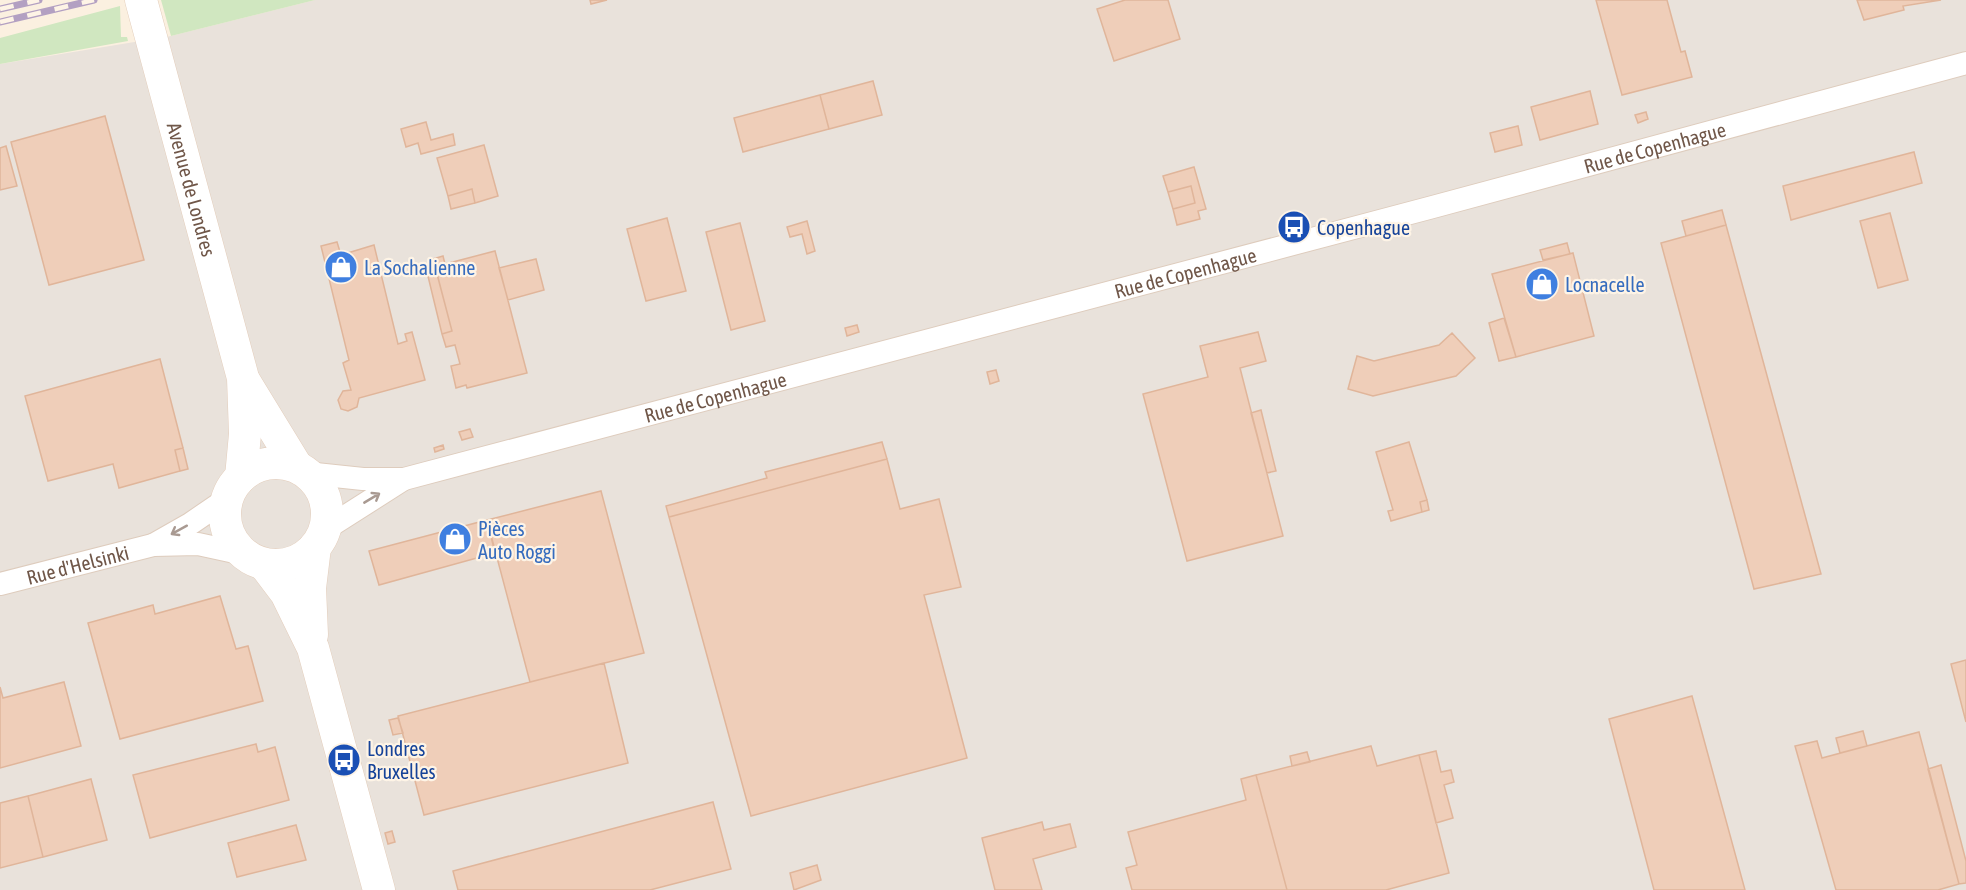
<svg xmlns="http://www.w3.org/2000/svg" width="1966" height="890" font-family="'Asap Condensed',sans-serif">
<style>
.industrial{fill:#e9e2db}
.green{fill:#d0e7c0}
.building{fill:#efceb9;stroke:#e0b59a;stroke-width:1.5}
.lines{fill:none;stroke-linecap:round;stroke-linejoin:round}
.street-casing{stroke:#deccbd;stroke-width:24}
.secondary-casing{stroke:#e3cdbb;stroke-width:33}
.street{stroke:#fff;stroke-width:22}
.secondary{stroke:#fff;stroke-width:32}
.rail-casing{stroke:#b3a0c2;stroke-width:7}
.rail{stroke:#fef4e6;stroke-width:4.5;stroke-dasharray:14;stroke-linecap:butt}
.oneway{stroke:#a99a92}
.labels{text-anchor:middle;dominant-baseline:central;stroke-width:4.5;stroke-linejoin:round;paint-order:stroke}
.street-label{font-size:20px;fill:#705749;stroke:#fef4e6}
.transit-label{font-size:20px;fill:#164399;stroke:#fef4e6;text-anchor:start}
.shop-label{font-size:20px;fill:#366cbe;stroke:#fef4e6;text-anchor:start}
</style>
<rect width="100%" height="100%" fill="#fbf0e0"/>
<path class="industrial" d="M 315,0 L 1966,0 L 1966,890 L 0,890 L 0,64 L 171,36 Z"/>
<path class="green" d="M 161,0 L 315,0 L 171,36 Z
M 120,6 L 121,37 L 127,37 L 128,41 L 0,64 L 0,38 Z"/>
<path class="building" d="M 590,0 L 607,0 L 591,4 Z
M 1125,0 L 1168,0 L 1180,39 L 1114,61 L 1097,9 Z
M 1596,0 L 1667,0 L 1681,52 L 1685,51 L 1692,77 L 1622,95 Z
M 1857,0 L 1941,0 L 1903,6 L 1904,10 L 1864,20 Z
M 873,81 L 882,115 L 829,129 L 820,95 Z
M 1590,91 L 1598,124 L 1540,140 L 1531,107 Z
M 820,95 L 829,129 L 743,152 L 734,118 Z
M 1646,112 L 1648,119 L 1638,123 L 1635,115 Z
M 105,116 L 144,260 L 49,285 L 11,142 Z
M 426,122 L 431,140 L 453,134 L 455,145 L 421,154 L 418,143 L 406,147 L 401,129 Z
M 1518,126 L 1522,145 L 1495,152 L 1490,133 Z
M 484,145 L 498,196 L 475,203 L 472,189 L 448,196 L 437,158 Z
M 6,146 L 17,186 L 0,190 L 0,148 Z
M 1914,152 L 1922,183 L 1791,220 L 1783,186 Z
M 1194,167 L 1206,209 L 1198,211 L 1200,219 L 1177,225 L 1173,209 L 1195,203 L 1191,186 L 1168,192 L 1163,176 Z
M 1191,186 L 1195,203 L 1173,209 L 1168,192 Z
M 472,189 L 475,203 L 451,209 L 448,196 Z
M 1722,210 L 1726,225 L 1686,236 L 1682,221 Z
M 1890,213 L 1908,280 L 1878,288 L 1860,221 Z
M 667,218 L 686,291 L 646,301 L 627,229 Z
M 807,221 L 815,251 L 807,254 L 802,234 L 790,237 L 787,227 Z
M 740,223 L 765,321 L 731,330 L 706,232 Z
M 1726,225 L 1821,574 L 1754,589 L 1661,243 Z
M 337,242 L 341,255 L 374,245 L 398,344 L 407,341 L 405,334 L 412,332 L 425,380 L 359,398 L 357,407 L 348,411 L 341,409 L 338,400 L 343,391 L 351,390 L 343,363 L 349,360 L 321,246 Z
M 1567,243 L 1570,254 L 1543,260 L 1540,250 Z
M 495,251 L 527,373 L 467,388 L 466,385 L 456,388 L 451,366 L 460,364 L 455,345 L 446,347 L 442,334 L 452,331 L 433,259 L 443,256 L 445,264 Z
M 1573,253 L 1594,336 L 1516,357 L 1492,274 Z
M 536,259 L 544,290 L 508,300 L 499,268 Z
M 435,266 L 452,331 L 442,334 L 426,268 Z
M 1504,318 L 1516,357 L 1499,361 L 1489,323 Z
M 857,325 L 859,332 L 847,336 L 845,328 Z
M 1258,332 L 1266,361 L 1240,368 L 1283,536 L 1187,561 L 1143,394 L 1208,377 L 1200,346 Z
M 1452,333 L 1475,358 L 1456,376 L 1373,396 L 1348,389 L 1357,356 L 1374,361 L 1439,345 Z
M 160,359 L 183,448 L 175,450 L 180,471 L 119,488 L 113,464 L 48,481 L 25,396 Z
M 996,370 L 999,381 L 990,384 L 987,372 Z
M 1261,410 L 1276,471 L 1267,473 L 1251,413 Z
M 470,429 L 473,437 L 462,440 L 459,432 Z
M 882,442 L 887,459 L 669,517 L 666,506 L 767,478 L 765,472 Z
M 1409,442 L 1427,500 L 1420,502 L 1422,512 L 1391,521 L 1388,511 L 1393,510 L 1376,452 Z
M 443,445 L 444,449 L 435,452 L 434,448 Z
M 183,448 L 188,469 L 180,471 L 175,450 Z
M 887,459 L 900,509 L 939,499 L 961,587 L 924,595 L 967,758 L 751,816 L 669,517 Z
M 601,491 L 644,653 L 530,682 L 487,520 Z
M 1427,500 L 1429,510 L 1422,512 L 1420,502 Z
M 487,520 L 495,553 L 379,585 L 369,551 Z
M 220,596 L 236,649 L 248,646 L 263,701 L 120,739 L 88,623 L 153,605 L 155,614 Z
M 1966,660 L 1966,722 L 1951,664 Z
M 604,663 L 628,763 L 424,815 L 398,716 Z
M 64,682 L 81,746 L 0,768 L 0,687 L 3,698 Z
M 1692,696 L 1745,890 L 1654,890 L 1609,719 Z
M 398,718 L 403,733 L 393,735 L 389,720 Z
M 1863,731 L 1867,746 L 1840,753 L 1836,738 Z
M 1919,732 L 1959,884 L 1938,890 L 1836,890 L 1795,746 L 1817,741 L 1822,758 Z
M 256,744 L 258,752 L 275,747 L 289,800 L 150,838 L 133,775 Z
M 1371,746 L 1377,766 L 1419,755 L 1449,873 L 1386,890 L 1287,890 L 1256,775 Z
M 1436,751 L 1441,772 L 1451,770 L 1454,782 L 1444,785 L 1453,818 L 1436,823 L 1419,755 Z
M 1307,752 L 1310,762 L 1292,766 L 1290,756 Z
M 1941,765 L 1966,861 L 1966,883 L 1959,884 L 1928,769 Z
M 1256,775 L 1287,890 L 1132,890 L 1126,868 L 1137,865 L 1128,832 L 1246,800 L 1241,779 Z
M 91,779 L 107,840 L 43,857 L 28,796 Z
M 28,796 L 43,857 L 0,868 L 0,803 Z
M 713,802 L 731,869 L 650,890 L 458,890 L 453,871 Z
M 1042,822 L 1044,830 L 1070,824 L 1076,847 L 1033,859 L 1042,890 L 995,890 L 982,838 Z
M 296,825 L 306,860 L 237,877 L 228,843 Z
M 392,831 L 395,842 L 388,844 L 385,833 Z
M 817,865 L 821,880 L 794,890 L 790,873 Z"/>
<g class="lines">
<g class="street-casing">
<g id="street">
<path d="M 306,473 L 363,479 L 404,479 L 324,530"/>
<path id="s1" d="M 404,479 L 1429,208 L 1966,63"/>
<path d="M 228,498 L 190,524 L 153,545 L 198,544 L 244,554"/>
<path id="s2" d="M 0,584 L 153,545"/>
</g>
</g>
<g class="secondary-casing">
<g id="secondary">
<path id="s3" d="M 141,0 L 243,378 L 245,434 L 241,477"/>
<path d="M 245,382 L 297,467"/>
<circle cx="276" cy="514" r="51"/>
<path d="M 264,564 L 286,593 L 313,648 L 379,890"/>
<path d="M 312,635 L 310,588 L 315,547"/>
</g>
</g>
<use href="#street" class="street"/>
<use href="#secondary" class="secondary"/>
<g class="rail-casing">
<path id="rail" d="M 0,9 L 39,0
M 0,22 L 94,0"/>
</g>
<use href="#rail" class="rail"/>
</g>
<defs><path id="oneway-shaft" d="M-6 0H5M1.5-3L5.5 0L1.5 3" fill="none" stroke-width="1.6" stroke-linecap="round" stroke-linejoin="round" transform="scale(1.5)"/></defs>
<g class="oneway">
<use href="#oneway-shaft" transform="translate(372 498) rotate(-31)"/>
<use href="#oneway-shaft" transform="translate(179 530) rotate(151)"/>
</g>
<defs>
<g id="bus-disc" transform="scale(1.725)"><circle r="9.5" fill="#1a4fb4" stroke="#fef4e6"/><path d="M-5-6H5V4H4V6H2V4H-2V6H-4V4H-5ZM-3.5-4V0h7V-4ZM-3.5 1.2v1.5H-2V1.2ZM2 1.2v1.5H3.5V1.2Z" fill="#fff"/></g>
<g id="shop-disc" transform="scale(1.725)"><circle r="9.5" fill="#3f7fe0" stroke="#fef4e6"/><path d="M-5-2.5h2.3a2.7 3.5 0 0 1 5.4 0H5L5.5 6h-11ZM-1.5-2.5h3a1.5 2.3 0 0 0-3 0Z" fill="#fff"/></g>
</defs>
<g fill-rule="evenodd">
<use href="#bus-disc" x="1294" y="227"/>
<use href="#shop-disc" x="341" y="267"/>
<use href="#shop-disc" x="1542" y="284"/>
<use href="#shop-disc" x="455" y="539"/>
<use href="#bus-disc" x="344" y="760"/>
</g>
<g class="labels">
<g class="street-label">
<text stroke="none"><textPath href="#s1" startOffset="1294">Rue de Copenhague</textPath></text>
<text stroke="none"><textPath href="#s3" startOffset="196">Avenue de Londres</textPath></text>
<text stroke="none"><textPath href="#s1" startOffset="808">Rue de Copenhague</textPath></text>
<text stroke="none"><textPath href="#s1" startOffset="322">Rue de Copenhague</textPath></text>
<text stroke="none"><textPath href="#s2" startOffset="80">Rue d'Helsinki</textPath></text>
</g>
<g class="transit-label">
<text x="1317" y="227">Copenhague</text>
<text x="367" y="748">Londres<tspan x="367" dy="23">Bruxelles</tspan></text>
</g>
<g class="shop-label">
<text x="364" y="267">La Sochalienne</text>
<text x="1565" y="284">Locnacelle</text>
<text x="478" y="528">Pièces<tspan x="478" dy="23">Auto Roggi</tspan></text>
</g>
</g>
</svg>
